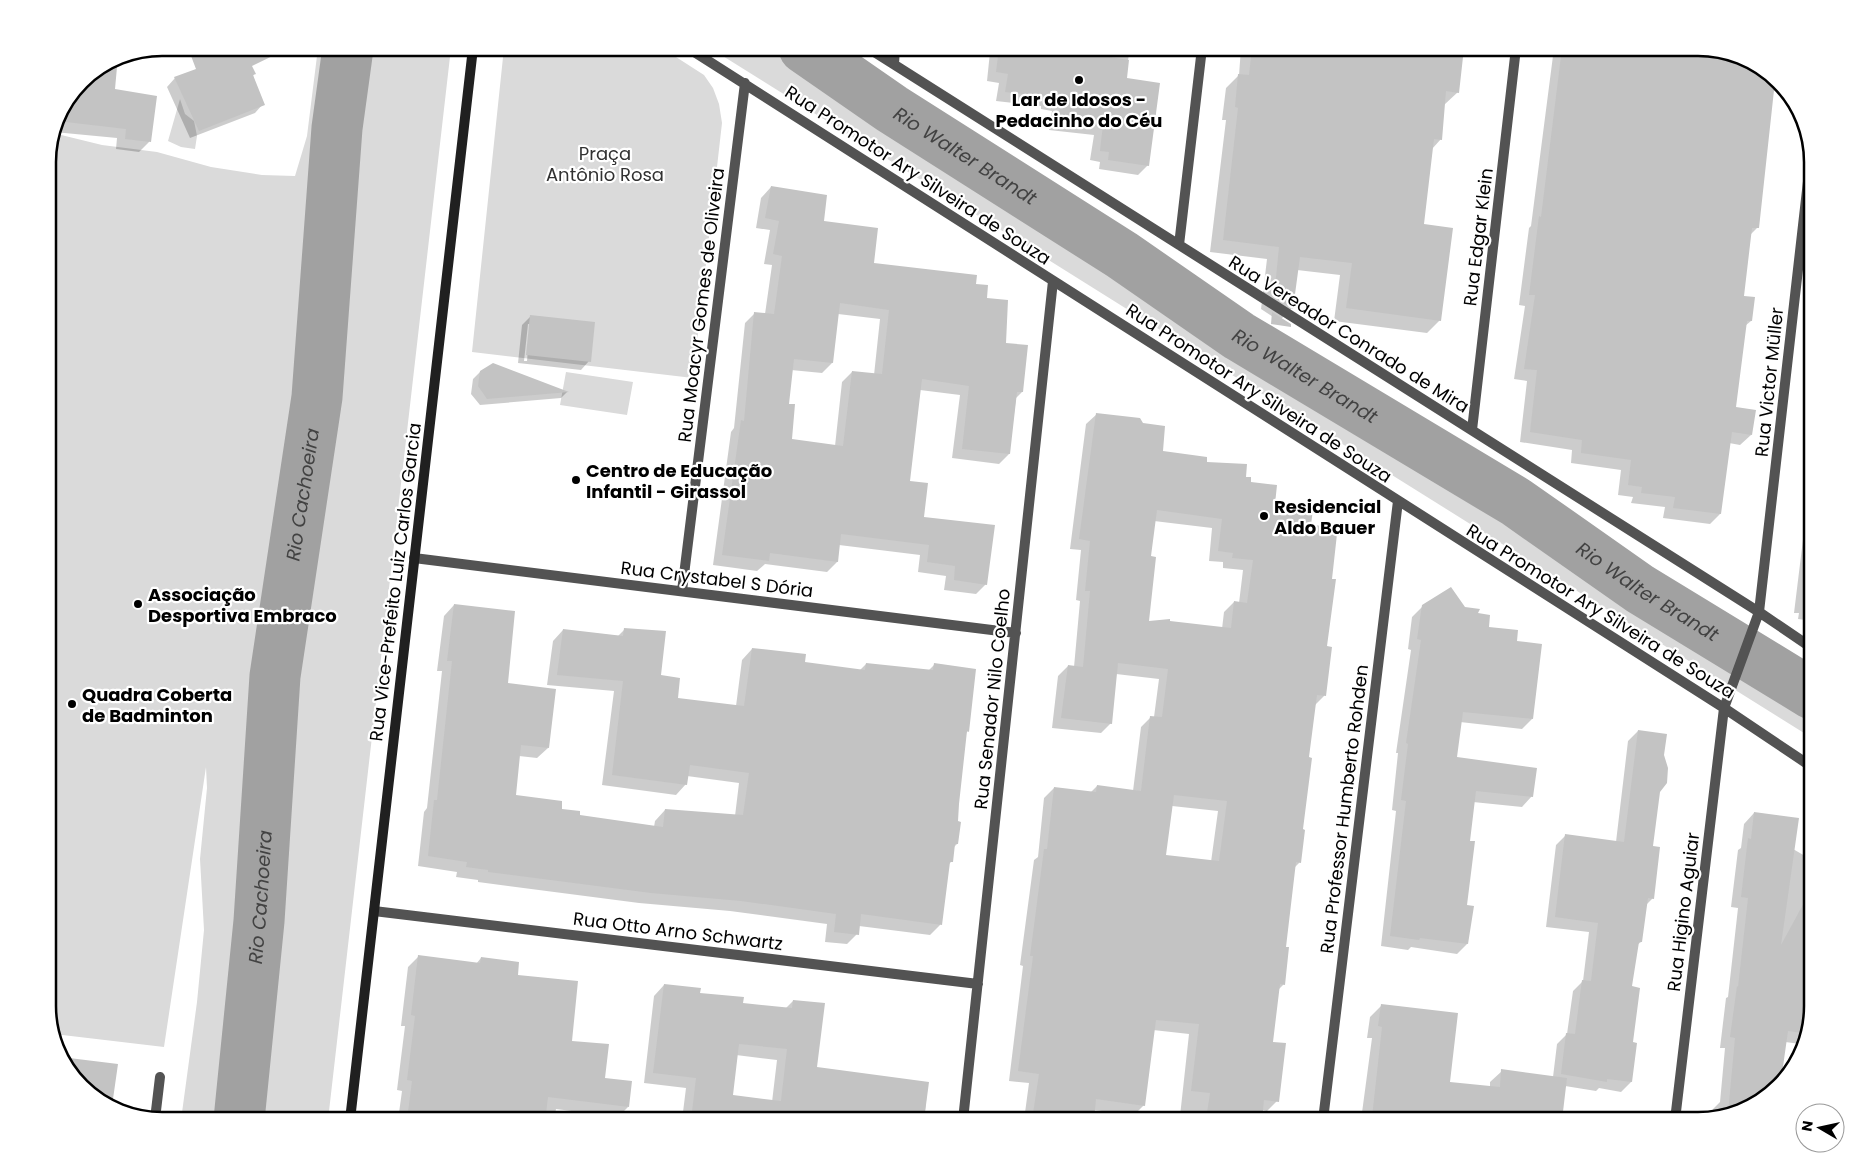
<svg xmlns="http://www.w3.org/2000/svg" width="1860" height="1168" font-family="Poppins,sans-serif">
<style>
.green{fill:#dadada}
.shadow{fill:#0003;fill-rule:evenodd}
.lines{fill:none;stroke-linecap:round;stroke-linejoin:round}
.river{stroke:#a1a1a1;stroke-width:51}
.building{fill:#c3c3c3;fill-rule:evenodd}
.minor{stroke:#535353;stroke-width:10}
.secondary{stroke:#202020;stroke-width:10}
.poi-dot{fill:#000;stroke:#fff;stroke-width:2}
.labels{text-anchor:middle;dominant-baseline:central;stroke-width:4.5;stroke-linejoin:round;paint-order:stroke}
.poi-label{font-size:18px;font-weight:bold;fill:#000;stroke:#fff;text-anchor:start}
.park-label{font-size:18px;fill:#313131;stroke:#fff}
.street-label{font-size:18px;fill:#000;stroke:#fff}
.water-label{font-size:19px;font-style:italic;fill:#424242;stroke:#fff}
.rim{fill:none;stroke:#000;stroke-width:2.5}
</style>
<rect width="100%" height="100%" fill="#fff"/>
<path class="green" d="M 318,48 L 451,48 L 328,1120 L 181,1120 L 197,1002 L 204,930 L 200,859 L 207,788 L 206,767 L 164,1047 L 54,1034 L 48,1013 L 48,155 L 53,133 L 102,145 L 157,152 L 211,167 L 262,175 L 295,176 L 307,136 Z
M 504,48 L 662,48 L 704,75 L 713,88 L 719,104 L 722,123 L 693,378 L 472,352 Z
M 710,48 L 826,48 L 1812,686 L 1812,738 Z
M 180,99 L 185,114 L 194,121 L 197,136 L 195,149 L 181,147 L 168,141 Z
M 566,372 L 633,382 L 627,415 L 560,405 Z"/>
<path class="shadow" d="M 176,48 L 266,48 L 262,52 L 248,57 L 254,74 L 253,76 L 263,104 L 255,113 L 190,138 L 167,87 L 175,78 L 227,59 L 178,53 Z
M 994,48 L 1051,48 L 1098,56 L 1100,48 L 1130,48 L 1125,79 L 1148,165 L 1138,175 L 1099,169 L 1100,162 L 1090,160 L 1094,135 L 1049,130 L 1052,111 L 1041,109 L 1041,106 L 996,101 L 999,83 L 987,81 L 990,52 Z
M 1241,48 L 1463,48 L 1458,92 L 1444,105 L 1441,139 L 1432,149 L 1423,225 L 1440,320 L 1427,333 L 1334,321 L 1340,275 L 1297,270 L 1292,308 L 1279,321 L 1261,309 L 1267,259 L 1210,252 L 1226,120 L 1222,120 L 1226,88 L 1239,75 Z
M 1554,48 L 1670,48 L 1692,50 L 1692,48 L 1698,48 L 1761,67 L 1774,80 L 1757,228 L 1750,235 L 1743,297 L 1751,321 L 1745,326 L 1735,408 L 1751,435 L 1740,445 L 1729,443 L 1720,514 L 1710,524 L 1663,518 L 1665,507 L 1631,503 L 1633,497 L 1618,495 L 1621,470 L 1571,463 L 1572,450 L 1520,442 L 1527,381 L 1514,379 L 1525,306 L 1519,305 L 1529,228 L 1531,226 Z
M 117,57 L 113,91 L 155,97 L 149,142 L 139,152 L 116,149 L 117,138 L 54,132 L 59,112 L 81,81 Z
M 771,187 L 822,222 L 873,264 L 975,285 L 985,299 L 1004,344 L 1022,392 L 1016,398 L 1009,454 L 999,464 L 952,458 L 960,395 L 920,390 L 909,482 L 923,518 L 986,584 L 976,594 L 944,590 L 946,576 L 918,572 L 920,555 L 839,545 L 837,562 L 827,572 L 765,564 L 757,571 L 713,565 L 731,432 L 734,428 L 745,323 L 755,313 L 765,314 L 772,265 L 764,264 L 770,230 L 756,228 L 761,198 ZM 838,314 L 880,319 L 874,375 L 852,372 L 842,382 L 835,446 L 791,440 L 788,405 L 791,370 L 822,373 L 832,363 Z
M 530,317 L 589,361 L 581,370 L 518,363 L 522,325 ZM 528,324 L 530,324 L 527,361 L 524,361 Z
M 480,372 L 567,392 L 561,398 L 480,405 L 471,394 L 473,379 Z
M 1097,414 L 1161,452 L 1205,463 L 1245,478 L 1274,505 L 1310,526 L 1326,648 L 1324,696 L 1314,706 L 1308,758 L 1300,862 L 1294,868 L 1285,948 L 1284,984 L 1278,990 L 1272,1043 L 1277,1101 L 1267,1111 L 1262,1110 L 1261,1120 L 1137,1120 L 1145,1113 L 1180,1116 L 1189,1034 L 1153,1030 L 1144,1105 L 1134,1115 L 1094,1110 L 1092,1120 L 1024,1120 L 1029,1083 L 1009,1081 L 1023,966 L 1020,965 L 1034,860 L 1038,857 L 1044,798 L 1054,788 L 1090,793 L 1097,786 L 1133,791 L 1141,727 L 1151,717 L 1154,717 L 1159,679 L 1116,674 L 1111,723 L 1101,733 L 1052,728 L 1058,676 L 1068,666 L 1074,667 L 1080,601 L 1076,600 L 1081,550 L 1070,549 L 1086,424 ZM 1154,521 L 1212,528 L 1209,561 L 1223,562 L 1223,568 L 1243,570 L 1239,603 L 1234,602 L 1224,612 L 1222,629 L 1168,623 L 1148,622 L 1150,557 ZM 1172,806 L 1218,811 L 1211,862 L 1165,856 Z
M 1812,466 L 1812,621 L 1798,619 L 1799,613 L 1794,613 Z
M 454,605 L 548,748 L 537,758 L 519,756 L 515,796 L 579,816 L 654,827 L 655,821 L 665,810 L 735,816 L 739,783 L 687,776 L 686,784 L 676,795 L 602,785 L 614,691 L 547,685 L 553,641 L 563,630 L 618,636 L 624,630 L 676,699 L 736,706 L 742,660 L 752,649 L 804,663 L 859,671 L 866,664 L 928,671 L 934,665 L 968,731 L 966,733 L 958,804 L 957,844 L 953,848 L 951,862 L 948,865 L 940,925 L 930,935 L 859,926 L 857,934 L 847,944 L 825,942 L 827,924 L 730,911 L 639,903 L 478,882 L 478,880 L 456,877 L 457,872 L 418,866 L 424,812 L 427,808 L 442,671 L 437,671 L 444,616 Z
M 1423,606 L 1465,608 L 1477,614 L 1488,628 L 1516,642 L 1532,719 L 1522,729 L 1460,722 L 1455,759 L 1532,796 L 1522,807 L 1473,802 L 1468,842 L 1465,906 L 1467,944 L 1457,954 L 1411,947 L 1408,950 L 1381,946 L 1396,811 L 1392,810 L 1398,753 L 1396,753 L 1411,650 L 1408,649 L 1412,617 Z
M 1638,731 L 1659,792 L 1652,847 L 1653,898 L 1645,906 L 1641,942 L 1637,945 L 1630,987 L 1631,1082 L 1621,1092 L 1599,1088 L 1596,1091 L 1565,1086 L 1561,1120 L 1361,1120 L 1372,1038 L 1367,1038 L 1370,1017 L 1382,1005 L 1448,1083 L 1490,1087 L 1490,1082 L 1502,1071 L 1553,1077 L 1557,1044 L 1567,1034 L 1573,991 L 1583,981 L 1589,932 L 1546,927 L 1556,845 L 1565,836 L 1616,842 L 1628,741 Z
M 1754,813 L 1793,849 L 1812,860 L 1812,1006 L 1801,1044 L 1785,1042 L 1780,1082 L 1755,1105 L 1712,1117 L 1713,1109 L 1720,1102 L 1725,1048 L 1720,1048 L 1726,998 L 1728,997 L 1738,908 L 1731,907 L 1738,850 L 1741,848 L 1744,824 Z
M 418,957 L 476,964 L 481,958 L 517,976 L 571,1042 L 628,1107 L 618,1117 L 556,1109 L 554,1120 L 398,1120 L 402,1091 L 397,1090 L 405,1026 L 401,1026 L 408,967 Z
M 664,985 L 742,1004 L 785,1009 L 793,1001 L 816,1068 L 928,1083 L 924,1120 L 682,1120 L 686,1088 L 644,1083 L 654,996 ZM 736,1055 L 777,1060 L 772,1102 L 732,1097 Z
M 63,1064 L 111,1105 L 99,1101 Z"/>
<g class="lines">
<g class="river">
<path id="s1" d="M 804,48 L 892,109 L 1122,255 L 1239,336 L 1516,502 L 1640,589 L 1812,694"/>
<path id="s2" d="M 239,1120 L 259,921 L 275,676 L 317,397 L 337,128 L 348,48"/>
</g>
</g>
<path class="building" d="M 188,48 L 289,48 L 252,66 L 256,74 L 253,75 L 265,105 L 199,131 L 174,77 L 196,69 Z
M 999,48 L 1051,48 L 1129,60 L 1127,78 L 1160,83 L 1149,166 L 1108,160 L 1109,152 L 1100,151 L 1103,125 L 1058,120 L 1061,101 L 1050,100 L 1050,97 L 1005,92 L 1008,74 L 996,72 Z
M 1252,48 L 1464,48 L 1459,93 L 1446,91 L 1442,140 L 1434,139 L 1424,224 L 1453,228 L 1441,321 L 1346,308 L 1352,263 L 1300,257 L 1293,309 L 1274,297 L 1279,247 L 1223,240 L 1238,108 L 1235,107 L 1238,74 L 1249,75 Z
M 1562,48 L 1698,48 L 1761,67 L 1775,81 L 1759,228 L 1752,228 L 1744,296 L 1755,297 L 1752,321 L 1747,321 L 1736,407 L 1756,410 L 1752,435 L 1732,432 L 1721,514 L 1673,508 L 1675,497 L 1641,493 L 1642,487 L 1628,485 L 1631,460 L 1581,453 L 1582,440 L 1530,432 L 1537,370 L 1524,369 L 1535,295 L 1529,295 L 1539,216 L 1541,217 Z
M 118,56 L 115,89 L 157,96 L 151,142 L 125,139 L 126,129 L 57,121 L 59,112 L 81,81 Z
M 771,186 L 827,195 L 824,221 L 878,228 L 874,263 L 977,275 L 976,284 L 988,285 L 987,298 L 1008,300 L 1006,343 L 1028,345 L 1023,392 L 1017,392 L 1010,454 L 962,449 L 969,386 L 922,379 L 910,481 L 928,483 L 924,517 L 995,525 L 987,585 L 954,580 L 955,566 L 927,562 L 929,545 L 841,534 L 838,562 L 770,553 L 769,561 L 722,555 L 741,420 L 744,421 L 754,312 L 774,314 L 782,256 L 773,254 L 779,221 L 765,218 ZM 840,303 L 889,310 L 882,374 L 852,371 L 843,446 L 792,439 L 795,404 L 789,404 L 794,359 L 833,363 Z
M 1272,312 L 1291,324 L 1291,327 L 1271,324 Z
M 530,315 L 595,322 L 591,362 L 526,355 Z
M 493,363 L 569,392 L 487,399 L 478,386 L 480,371 Z
M 1096,413 L 1140,418 L 1143,423 L 1165,426 L 1163,451 L 1207,457 L 1207,462 L 1247,464 L 1246,477 L 1251,477 L 1251,482 L 1277,485 L 1275,504 L 1313,509 L 1311,525 L 1324,526 L 1324,533 L 1337,534 L 1332,579 L 1336,579 L 1327,646 L 1332,647 L 1326,696 L 1317,695 L 1309,757 L 1312,758 L 1303,829 L 1305,830 L 1301,863 L 1296,862 L 1286,947 L 1289,947 L 1285,985 L 1280,984 L 1273,1042 L 1286,1043 L 1279,1102 L 1264,1100 L 1262,1120 L 1206,1120 L 1210,1093 L 1191,1091 L 1199,1024 L 1156,1020 L 1145,1106 L 1096,1099 L 1094,1120 L 1032,1120 L 1039,1074 L 1018,1071 L 1033,956 L 1030,956 L 1044,849 L 1047,849 L 1054,787 L 1096,792 L 1097,785 L 1141,791 L 1150,716 L 1162,717 L 1168,669 L 1118,663 L 1112,724 L 1061,718 L 1068,665 L 1083,667 L 1090,591 L 1085,591 L 1090,541 L 1079,539 ZM 1157,510 L 1222,519 L 1218,551 L 1233,553 L 1232,558 L 1253,560 L 1247,603 L 1234,601 L 1231,628 L 1170,621 L 1170,619 L 1149,621 L 1156,557 L 1151,556 ZM 1174,795 L 1227,801 L 1219,861 L 1166,855 Z
M 1451,587 L 1465,607 L 1480,609 L 1478,613 L 1490,615 L 1489,627 L 1518,630 L 1517,641 L 1542,644 L 1533,719 L 1463,712 L 1457,757 L 1537,768 L 1533,797 L 1476,791 L 1470,841 L 1475,841 L 1467,905 L 1474,906 L 1468,944 L 1420,938 L 1419,940 L 1390,936 L 1406,801 L 1401,800 L 1408,744 L 1406,743 L 1421,640 L 1417,639 L 1422,605 Z
M 454,604 L 515,611 L 508,683 L 556,689 L 549,748 L 521,745 L 516,795 L 562,801 L 562,809 L 580,811 L 580,815 L 663,827 L 665,809 L 743,815 L 749,773 L 690,765 L 687,785 L 612,775 L 623,681 L 557,675 L 563,629 L 623,636 L 624,628 L 666,631 L 661,675 L 680,678 L 678,698 L 744,706 L 752,648 L 806,654 L 805,662 L 865,670 L 866,663 L 933,670 L 934,663 L 976,669 L 969,732 L 967,731 L 959,804 L 958,821 L 961,822 L 958,844 L 955,844 L 953,862 L 950,862 L 942,925 L 861,914 L 859,935 L 834,932 L 836,914 L 741,901 L 651,893 L 488,872 L 488,870 L 466,867 L 467,862 L 428,856 L 434,800 L 437,800 L 452,661 L 447,661 Z
M 1638,730 L 1667,734 L 1664,755 L 1668,768 L 1667,783 L 1660,792 L 1653,846 L 1660,847 L 1654,899 L 1648,898 L 1642,942 L 1639,942 L 1632,986 L 1640,988 L 1633,1042 L 1637,1043 L 1632,1082 L 1607,1079 L 1607,1082 L 1561,1074 L 1566,1033 L 1575,1034 L 1582,980 L 1591,981 L 1598,923 L 1555,917 L 1565,834 L 1624,842 Z
M 1754,812 L 1799,818 L 1781,945 L 1812,888 L 1812,956 L 1811,955 L 1803,1033 L 1788,1031 L 1781,1081 L 1755,1105 L 1728,1113 L 1735,1038 L 1730,1037 L 1737,986 L 1738,987 L 1748,898 L 1741,897 L 1748,838 L 1751,839 Z
M 418,955 L 480,963 L 481,957 L 519,962 L 518,975 L 578,981 L 572,1041 L 609,1044 L 605,1078 L 632,1081 L 629,1107 L 548,1097 L 546,1114 L 524,1112 L 523,1120 L 509,1120 L 464,1115 L 464,1120 L 407,1120 L 412,1081 L 407,1080 L 415,1016 L 411,1015 Z
M 664,984 L 701,988 L 700,993 L 744,997 L 743,1003 L 792,1008 L 793,1000 L 825,1003 L 817,1067 L 929,1082 L 924,1120 L 691,1120 L 696,1078 L 653,1073 ZM 739,1044 L 787,1049 L 781,1101 L 733,1095 Z
M 1381,1004 L 1458,1013 L 1450,1082 L 1500,1087 L 1501,1069 L 1567,1078 L 1562,1120 L 1379,1120 L 1379,1118 L 1372,1117 L 1382,1027 L 1378,1026 Z
M 61,1057 L 118,1064 L 112,1106 L 99,1101 L 63,1064 Z"/>
<g class="lines">
<path class="minor" d="M 688,48 L 1724,708 L 1812,767
M 868,48 L 1759,612 L 1812,648
M 894,64 L 895,48
M 1179,245 L 1202,48
M 1472,430 L 1516,48
M 414,558 L 1016,633
M 682,591 L 745,83
M 374,911 L 978,984
M 155,1119 L 160,1077
M 963,1120 L 1053,281
M 1323,1120 L 1398,501
M 1675,1120 L 1724,708 L 1759,612 L 1811,155"/>
<path class="secondary" d="M 350,1120 L 473,48"/>
</g>
<g class="poi-dot">
<circle cx="1079" cy="80" r="5"/>
<circle cx="576" cy="480" r="5"/>
<circle cx="1264" cy="516" r="5"/>
<circle cx="138" cy="604" r="5"/>
<circle cx="72" cy="704" r="5"/>
</g>
<g class="labels">
<g class="poi-label">
<text x="1079" y="99" text-anchor="middle">Lar de Idosos -<tspan x="1079" dy="21">Pedacinho do Céu</tspan></text>
<text x="586" y="470">Centro de Educação<tspan x="586" dy="21">Infantil - Girassol</tspan></text>
<text x="1274" y="506">Residencial<tspan x="1274" dy="21">Aldo Bauer</tspan></text>
<text x="148" y="594">Associação<tspan x="148" dy="21">Desportiva Embraco</tspan></text>
<text x="82" y="694">Quadra Coberta<tspan x="82" dy="21">de Badminton</tspan></text>
</g>
<g class="park-label">
<text x="605" y="153">Praça<tspan x="605" dy="21">Antônio Rosa</tspan></text>
</g>
<g class="street-label">
<text transform="translate(918 175) rotate(33)">Rua Promotor Ary Silveira de Souza</text>
<text transform="translate(1478 237) rotate(-83)">Rua Edgar Klein</text>
<text transform="translate(701 305) rotate(-83)">Rua Moacyr Gomes de Oliveira</text>
<text transform="translate(1349 334) rotate(32)">Rua Vereador Conrado de Mira</text>
<text transform="translate(1769 382) rotate(-84)">Rua Victor Müller</text>
<text transform="translate(1259 393) rotate(33)">Rua Promotor Ary Silveira de Souza</text>
<text transform="translate(717 579) rotate(7)">Rua Crystabel S Dória</text>
<text transform="translate(395 582) rotate(-83)">Rua Vice-Prefeito Luiz Carlos Garcia</text>
<text transform="translate(1601 611) rotate(32)">Rua Promotor Ary Silveira de Souza</text>
<text transform="translate(992 699) rotate(-84)">Rua Senador Nilo Coelho</text>
<text transform="translate(1344 809) rotate(-83)">Rua Professor Humberto Rohden</text>
<text transform="translate(1683 912) rotate(-83)">Rua Higino Aguiar</text>
<text transform="translate(678 931) rotate(7)">Rua Otto Arno Schwartz</text>
</g>
<g class="water-label">
<text stroke="none"><textPath href="#s1" startOffset="194">Rio Walter Brandt</textPath></text>
<text stroke="none"><textPath href="#s1" startOffset="599">Rio Walter Brandt</textPath></text>
<text stroke="none"><textPath href="#s2" startOffset="629">Rio Cachoeira</textPath></text>
<text stroke="none"><textPath href="#s1" startOffset="1004">Rio Walter Brandt</textPath></text>
<text stroke="none"><textPath href="#s2" startOffset="224">Rio Cachoeira</textPath></text>
</g>
</g>
<path d="M0 0H1860V1168H0ZM162 56H1698A106 106 0 0 1 1804 162V1006A106 106 0 0 1 1698 1112H162A106 106 0 0 1 56 1006V162A106 106 0 0 1 162 56Z" fill="#fff" fill-rule="evenodd"/>
<path class="rim" d="M162 56H1698A106 106 0 0 1 1804 162V1006A106 106 0 0 1 1698 1112H162A106 106 0 0 1 56 1006V162A106 106 0 0 1 162 56Z"/>
<g transform="translate(1820 1128) rotate(279)"><circle r="24" fill="#ffffff" stroke="#999999"/>
<path d="M0-4L9 19L0 12L-9 19Z" fill="#000000"/>
<text y="-8" font-size="14" font-weight="bold" text-anchor="middle" fill="#000000">N</text>
</g>
</svg>
